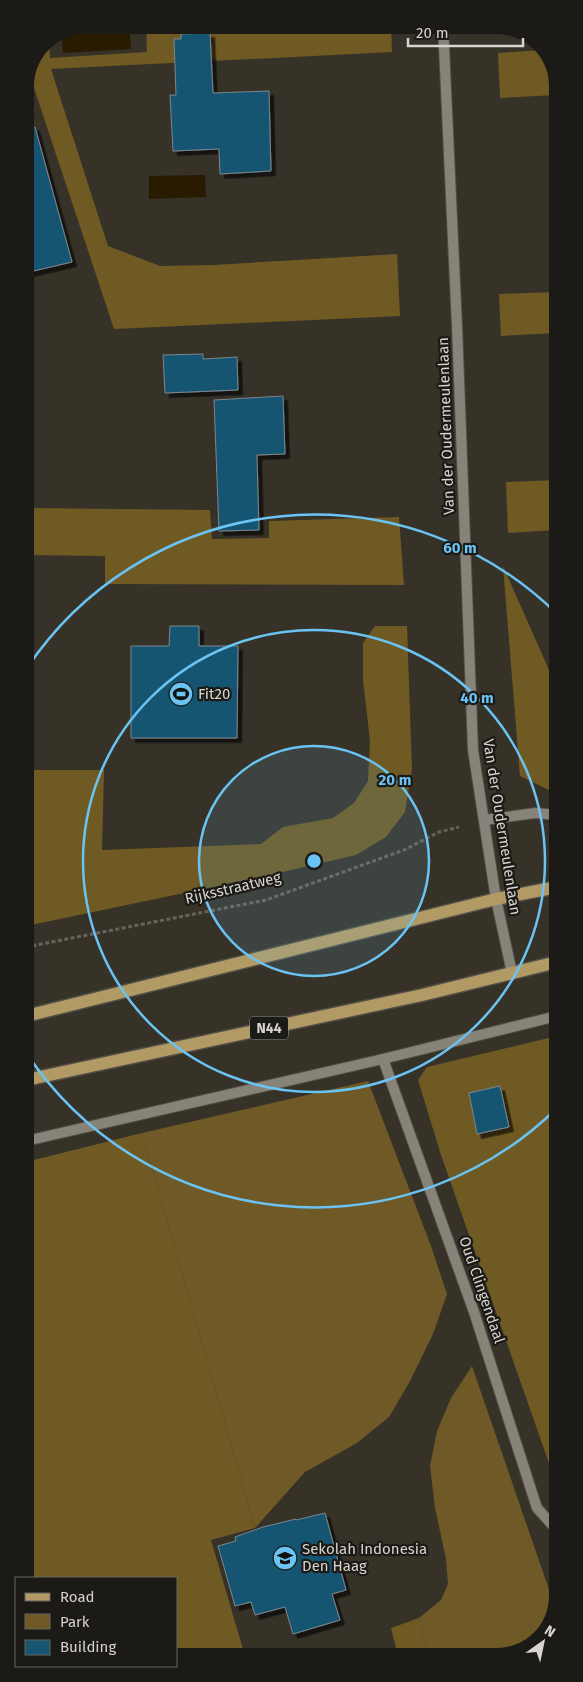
<svg xmlns="http://www.w3.org/2000/svg" width="583" height="1682" font-family="'Fira Sans',sans-serif">
<style>
.green{fill:#6f5926}
.forest{fill:#705a24}
.water{fill:#281b00}
.building{fill:#175571;stroke:#7b878e;filter:url(#shadow)}
.lines{fill:none;stroke-linecap:round;stroke-linejoin:round}
.service-casing{stroke:#524e46;stroke-width:12}
.minor-casing{stroke:#524e46;stroke-width:12}
.tertiary-casing{stroke:#524e46;stroke-width:12}
.primary-casing{stroke:#524e46;stroke-width:15}
.path{stroke:#67635a;stroke-width:3;stroke-dasharray:4 2.5;stroke-linecap:butt}
.service{stroke:#888378;stroke-width:10}
.minor{stroke:#888378;stroke-width:10}
.tertiary{stroke:#888378;stroke-width:10}
.primary{stroke:#b19a64;stroke-width:12}
.ring{fill:none;stroke:#6ac3f2;stroke-width:2.5}
.labels{text-anchor:middle;dominant-baseline:central;stroke-width:4.5;stroke-linejoin:round;paint-order:stroke}
.shield{fill:#1c1a16;stroke:#9f9c97;stroke-width:1}
.shield-label{font-size:14px;font-weight:bold;fill:#d7d4ce}
.street-label{font-size:15px;fill:#d7d4ce;stroke:#1c1a16}
.poi-label{font-size:15px;fill:#d7d4ce;stroke:#1c1a16;text-anchor:start}
.centre{fill:#6ac3f2;stroke:#1c1a16;stroke-width:2.5}
.ring-label{font-size:15px;text-anchor:middle;font-weight:bold;fill:#6ac3f2;stroke:#1c1a16;stroke-width:4.5;stroke-linejoin:round;paint-order:stroke}
</style>
<defs>
<filter id="shadow"><feDropShadow dx="4.5" dy="4.5" stdDeviation="0" flood-color="#0009"/></filter>
</defs>
<rect width="100%" height="100%" fill="#363228"/>
<path class="green" d="M 368,1081 L 431,1246 L 447,1294 L 433,1334 L 409,1383 L 389,1417 L 357,1443 L 305,1472 L 255,1528 L 142,1133 Z
M 472,1366 L 555,1607 L 545,1634 L 513,1655 L 429,1655 L 419,1618 L 441,1600 L 448,1584 L 446,1559 L 435,1508 L 430,1466 L 437,1431 L 451,1398 Z"/>
<path class="forest" d="M 146,25 L 391,25 L 392,52 L 51,69 L 108,246 L 160,266 L 214,265 L 397,254 L 400,316 L 114,329 L 29,73 L 43,42 L 49,40 L 50,58 L 147,52 Z
M 544,50 L 556,70 L 556,95 L 500,98 L 498,53 Z
M 556,292 L 556,333 L 501,336 L 499,294 Z
M 557,480 L 557,530 L 508,533 L 506,482 Z
M 26,508 L 210,510 L 212,539 L 269,538 L 269,521 L 399,517 L 404,585 L 105,584 L 105,556 L 26,555 Z
M 503,566 L 557,688 L 557,794 L 520,776 Z
M 375,626 L 407,626 L 412,769 L 405,812 L 386,837 L 356,855 L 261,877 L 26,926 L 26,770 L 104,770 L 102,850 L 261,844 L 283,827 L 333,818 L 354,803 L 368,781 L 370,741 L 363,680 L 363,643 Z
M 557,1036 L 558,1489 L 441,1155 L 418,1080 L 427,1067 Z
M 142,1133 L 255,1528 L 211,1540 L 245,1656 L 176,1656 L 176,1578 L 27,1578 L 26,1162 Z
M 419,1618 L 429,1655 L 398,1656 L 391,1628 Z"/>
<path class="water" d="M 85,25 L 129,25 L 131,49 L 63,53 L 62,35 Z
M 205,175 L 206,197 L 149,199 L 149,176 Z"/>
<path class="building" d="M 210,33 L 213,93 L 269,91 L 271,171 L 220,174 L 219,149 L 173,151 L 170,95 L 176,95 L 174,39 L 181,39 L 181,34 Z
M 35,127 L 72,262 L 25,273 L 25,128 Z
M 203,354 L 203,359 L 237,357 L 238,390 L 165,393 L 163,355 Z
M 283,396 L 285,454 L 257,455 L 259,530 L 219,531 L 214,400 Z
M 170,626 L 199,626 L 199,646 L 238,646 L 237,738 L 131,738 L 131,646 L 169,646 Z
M 500,1086 L 509,1127 L 477,1134 L 469,1093 Z
M 325,1513 L 346,1590 L 332,1594 L 340,1620 L 293,1634 L 285,1607 L 255,1615 L 251,1602 L 235,1606 L 218,1546 L 236,1541 L 235,1537 L 263,1527 L 296,1519 L 296,1520 Z"/>
<g class="lines">
<g class="service-casing">
<path id="service" d="M 383,1059 L 474,1312 L 537,1508 L 555,1528"/>
</g>
<g class="minor-casing">
<path id="minor" d="M 484,820 L 535,813 L 557,815
M 26,1141 L 383,1059 L 557,1016"/>
</g>
<g class="tertiary-casing">
<path id="tertiary" d="M 443,25 L 457,326 L 473,750 L 496,899 L 512,973"/>
</g>
<g class="primary-casing">
<path id="primary" d="M 26,1016 L 496,899 L 557,887
M 26,1080 L 422,995 L 557,962"/>
</g>
<path class="path" d="M 26,947 L 266,900 L 404,850 L 439,832 L 459,827"/>
<use href="#service" class="service"/>
<use href="#minor" class="minor"/>
<use href="#tertiary" class="tertiary"/>
<use href="#primary" class="primary"/>
</g>
<circle cx="314" cy="861" r="115" fill="#6ac3f2" fill-opacity=".12"/>
<g class="ring">
<circle cx="314" cy="861" r="115"/>
<circle cx="314" cy="861" r="231"/>
<path d="M557 1108A346 346 0 0 1 27 1054M27 668A346 346 0 0 1 557 614"/>
</g>
<defs>
<g id="stadium-disc" transform="scale(1.25)"><circle r="9.5" fill="#6ac3f2" stroke="#1c1a16"/><path d="M0-5a6.5 5 0 1 0 0 10a6.5 5 0 1 0 0-10ZM-3.5-1.8h7v3.6h-7Z" fill="#111"/></g>
<g id="university-disc" transform="scale(1.25)"><circle r="9.5" fill="#6ac3f2" stroke="#1c1a16"/><path d="M0-5L7-2L0 1L-7-2ZM-4 1L0 2.5L4 1V4Q0 6-4 4Z" fill="#111"/></g>
</defs>
<g fill-rule="evenodd">
<use href="#stadium-disc" x="181" y="694"/>
<use href="#university-disc" x="285" y="1558"/>
</g>
<g class="labels">
<rect class="shield" x="250" y="1016.5" width="38" height="23" rx="4"/>
<g class="shield-label">
<text x="269" y="1028">N44</text>
</g>
<g class="street-label">
<text transform="translate(446 426) rotate(-92)">Van der Oudermeulenlaan</text>
<text transform="translate(502 827) rotate(81)">Van der Oudermeulenlaan</text>
<text transform="translate(233 888) rotate(-13)">Rijksstraatweg</text>
<text transform="translate(482 1290) rotate(71)">Oud Clingendaal</text>
</g>
<g class="poi-label">
<text x="198" y="694">Fit20</text>
<text x="302" y="1549">Sekolah Indonesia<tspan x="302" dy="17">Den Haag</tspan></text>
</g>
</g>
<path d="M0 0H583V1682H0ZM86 34H497A52 52 0 0 1 549 86V1596A52 52 0 0 1 497 1648H86A52 52 0 0 1 34 1596V86A52 52 0 0 1 86 34Z" fill="#1c1a16" fill-rule="evenodd"/>
<circle cx="314" cy="861" r="8" class="centre"/>
<g class="ring-label">
<text x="460" y="553">60 m</text>
<text x="477" y="703">40 m</text>
<text x="395" y="785">20 m</text>
</g>
<rect x="15" y="1577" width="162" height="90" fill="#1c1a16" stroke="#676460"/>
<rect x="25" y="1593" width="25" height="8" fill="#b19a64" stroke="#676460"/>
<text x="60" y="1602" font-size="15" fill="#d7d4ce">Road</text>
<rect x="25" y="1614" width="25" height="15" fill="#6f5926" stroke="#676460"/>
<text x="60" y="1627" font-size="15" fill="#d7d4ce">Park</text>
<rect x="25" y="1640" width="25" height="15" fill="#175571" stroke="#676460"/>
<text x="60" y="1652" font-size="15" fill="#d7d4ce">Building</text>
<g transform="translate(543 1642) rotate(33)" stroke="#1c1a16" stroke-width="4" paint-order="stroke">
<path d="M0-4L9 19L0 12L-9 19Z" fill="#d7d4ce"/>
<text y="-8" font-size="14" font-weight="bold" text-anchor="middle" fill="#d7d4ce">N</text>
</g>
<path d="M408 38v8h115v-8" fill="none" stroke="#d7d4ce" stroke-width="2.5"/>
<text x="416" y="38" font-size="15" fill="#d7d4ce" stroke="#1c1a16" stroke-width="4" paint-order="stroke">20 m</text>
</svg>
